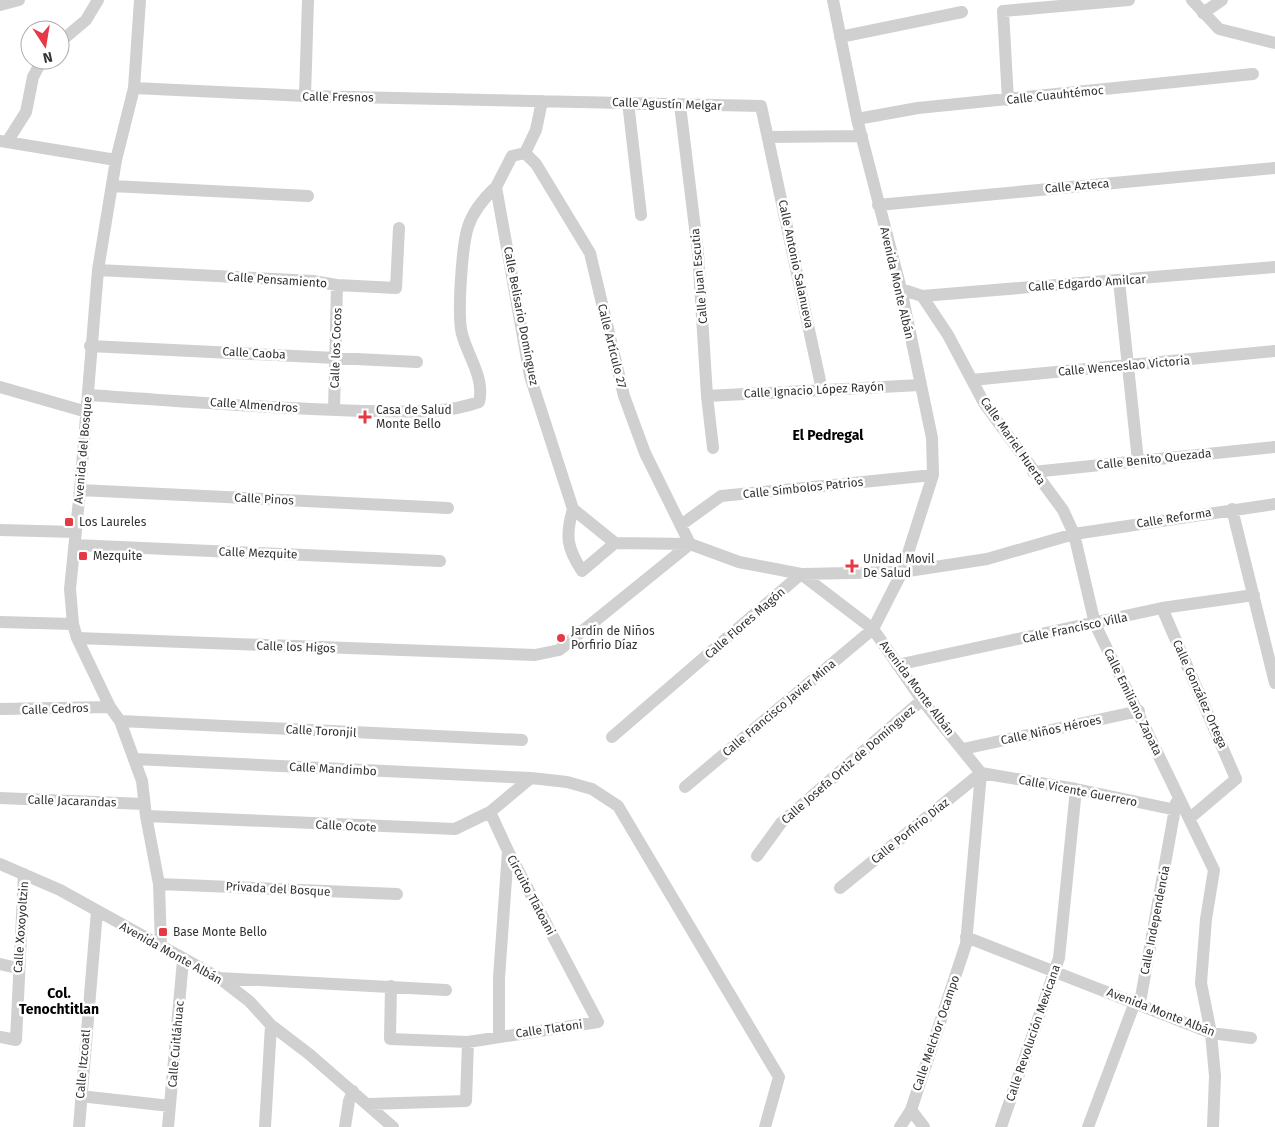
<svg xmlns="http://www.w3.org/2000/svg" width="1275" height="1127" font-family="'Fira Sans',sans-serif">
<style>
.lines{fill:none;stroke-linecap:round;stroke-linejoin:round}
.street{stroke:#d0d0d0;stroke-width:12}
.poi-dot{fill:#e63946;stroke:#fff;stroke-width:2}
.labels{text-anchor:middle;dominant-baseline:central;stroke-width:5;stroke-linejoin:round;paint-order:stroke}
.street-label{font-size:12px;fill:#333;stroke:#fff}
.poi-label{font-size:12px;fill:#333;stroke:#fff;text-anchor:start}
.neighbourhood-label{font-size:14px;font-weight:bold;fill:#000;stroke:#fff}
</style>
<rect width="100%" height="100%" fill="#fff"/>
<g class="lines">
<path class="street" d="M 140,0 L 134,88 L 116,160 L 98,270 L 80,490 L 70,589 L 73,624 L 77,638 L 110,707 L 120,721 L 142,781 L 146,816 L 159,884 L 161,946
M 1192,0 L 1219,29 L 1275,43
M 0,5 L 19,0
M 1203,13 L 1222,0
M 840,37 L 962,12
M 60,42 L 86,20 L 98,0
M 134,88 L 305,96 L 761,106 L 822,390
M 305,96 L 308,0
M 1008,100 L 1003,11 L 1129,0
M 628,102 L 641,215
M 680,105 L 698,253 L 707,396 L 713,448
M 857,119 L 918,108 L 1253,74
M 769,137 L 862,136
M 0,141 L 116,160
M 7,142 L 26,112 L 33,77 L 42,60
M 525,153 L 512,156 L 496,187 L 530,376 L 573,509 L 615,543 L 690,544 L 739,562 L 801,574 L 873,629 L 922,700 L 981,773 L 966,944 L 911,1110 L 900,1127
M 525,153 L 536,164 L 590,253 L 624,396 L 645,453 L 690,544
M 525,153 L 536,130 L 542,101
M 112,186 L 308,196
M 878,205 L 1275,168
M 98,270 L 313,281 L 337,285 L 396,288 L 399,228
M 1119,281 L 1138,461
M 901,289 L 922,296 L 1275,267
M 922,296 L 948,335 L 984,403 L 1063,510 L 1074,534 L 1095,624 L 1214,870 L 1206,919 L 1201,983 L 1211,1033 L 1215,1076 L 1213,1127
M 90,346 L 417,362
M 972,380 L 1275,351
M 0,387 L 87,412
M 88,395 C 180,401 273,409 366,411 C 403,411 443,415 479,402 C 485,378 468,357 462,334 C 457,316 462,245 468,227 C 473,211 483,199 496,187
M 707,396 L 920,385
M 334,410 L 337,285
M 1033,472 L 1275,447
M 80,490 L 448,508
M 573,509 C 565,536 567,548 582,571 L 615,543
M 1232,509 L 1275,683
M 681,525 L 721,496 L 933,475
M 0,530 L 76,532
M 75,545 L 440,561
M 1162,608 L 1236,779 L 1190,818
M 0,622 L 73,624
M 77,638 L 535,655 L 559,650 L 690,544
M 897,665 L 1162,608 L 1254,595
M 0,709 L 110,707
M 120,721 L 522,740
M 612,737 L 801,574 L 902,572 L 987,559 L 1074,534 L 1275,504
M 963,749 L 1139,711
M 135,759 L 531,778 L 567,782 L 592,789 L 618,806 L 779,1077 L 765,1127
M 685,787 L 873,629 L 902,572 L 933,475 L 932,438 L 901,289 L 857,119 L 833,0
M 0,798 L 144,804
M 146,816 L 455,829 L 490,812 L 531,778
M 757,856 L 781,823 L 922,700
M 0,864 L 60,890 L 219,978 L 249,1001 L 271,1025 L 309,1054 L 393,1127
M 159,884 L 397,894
M 840,888 L 981,773 L 1076,789 L 1176,810
M 966,937 L 1211,1033 L 1251,1038
M 0,964 L 18,968
M 219,978 L 446,990
M 391,986 L 390,1039 L 468,1042 L 598,1022 L 508,851 L 490,812
M 499,1036 L 499,978 L 508,851
M 0,1037 L 16,1040 L 24,874
M 80,1096 L 170,1106
M 368,1104 L 466,1101 L 468,1042
M 911,1110 L 924,1127
M 79,1127 L 97,911
M 168,1127 L 183,960
M 265,1127 L 271,1025
M 345,1127 L 349,1101 L 353,1091
M 1001,1127 L 1059,958 L 1076,789
M 1088,1127 L 1135,1002 L 1141,997 L 1176,803"/>
</g>
<g class="poi-dot">
<path d="M362.5 409.5h5v5h5v5h-5v5h-5v-5h-5v-5h5z"/>
<rect x="64" y="517" width="10" height="10" rx="2.5"/>
<rect x="78" y="551" width="10" height="10" rx="2.5"/>
<path d="M849.5 558.5h5v5h5v5h-5v5h-5v-5h-5v-5h5z"/>
<circle cx="561" cy="638" r="5"/>
<rect x="158" y="927" width="10" height="10" rx="2.5"/>
</g>
<g class="labels">
<g class="street-label">
<text transform="translate(1055 95) rotate(-6)">Calle Cuauhtémoc</text>
<text transform="translate(338 97) rotate(1)">Calle Fresnos</text>
<text transform="translate(667 104) rotate(2)">Calle Agustín Melgar</text>
<text transform="translate(1077 186) rotate(-5)">Calle Azteca</text>
<text transform="translate(796 264) rotate(78)">Calle Antonio Salanueva</text>
<text transform="translate(699 276) rotate(-95)">Calle Juan Escutia</text>
<text transform="translate(277 280) rotate(4)">Calle Pensamiento</text>
<text transform="translate(897 283) rotate(77)">Avenida Monte Albán</text>
<text transform="translate(1087 283) rotate(-4)">Calle Edgardo Amilcar</text>
<text transform="translate(521 316) rotate(79)">Calle Belisario Domínguez</text>
<text transform="translate(612 346) rotate(76)">Calle Artículo 27</text>
<text transform="translate(336 348) rotate(-88)">Calle los Cocos</text>
<text transform="translate(254 353) rotate(3)">Calle Caoba</text>
<text transform="translate(1124 366) rotate(-5)">Calle Wenceslao Victoria</text>
<text transform="translate(814 390) rotate(-3)">Calle Ignacio López Rayón</text>
<text transform="translate(254 405) rotate(4)">Calle Almendros</text>
<text transform="translate(1013 441) rotate(55)">Calle Mariel Huerta</text>
<text transform="translate(83 450) rotate(-85)">Avenida del Bosque</text>
<text transform="translate(1154 459) rotate(-6)">Calle Benito Quezada</text>
<text transform="translate(803 488) rotate(-6)">Calle Símbolos Patrios</text>
<text transform="translate(264 499) rotate(3)">Calle Pinos</text>
<text transform="translate(1174 518) rotate(-9)">Calle Reforma</text>
<text transform="translate(258 553) rotate(2)">Calle Mezquite</text>
<text transform="translate(745 623) rotate(-41)">Calle Flores Magón</text>
<text transform="translate(1075 628) rotate(-12)">Calle Francisco Villa</text>
<text transform="translate(296 647) rotate(2)">Calle los Higos</text>
<text transform="translate(917 688) rotate(53)">Avenida Monte Albán</text>
<text transform="translate(1200 694) rotate(66)">Calle González Ortega</text>
<text transform="translate(1133 702) rotate(64)">Calle Emiliano Zapata</text>
<text transform="translate(779 708) rotate(-40)">Calle Francisco Javier Mina</text>
<text transform="translate(55 709) rotate(-2)">Calle Cedros</text>
<text transform="translate(1051 730) rotate(-12)">Calle Niños Héroes</text>
<text transform="translate(321 731) rotate(3)">Calle Toronjil</text>
<text transform="translate(848 765) rotate(-41)">Calle Josefa Ortiz de Domínguez</text>
<text transform="translate(333 769) rotate(3)">Calle Mandimbo</text>
<text transform="translate(1078 791) rotate(11)">Calle Vicente Guerrero</text>
<text transform="translate(72 801) rotate(2)">Calle Jacarandas</text>
<text transform="translate(346 826) rotate(3)">Calle Ocote</text>
<text transform="translate(910 831) rotate(-39)">Calle Porfirio Díaz</text>
<text transform="translate(278 889) rotate(3)">Privada del Bosque</text>
<text transform="translate(531 895) rotate(62)">Circuito Tlatoani</text>
<text transform="translate(1155 920) rotate(-79)">Calle Independencia</text>
<text transform="translate(21 927) rotate(-86)">Calle Xoxoyoltzin</text>
<text transform="translate(171 953) rotate(29)">Avenida Monte Albán</text>
<text transform="translate(1161 1012) rotate(21)">Avenida Monte Albán</text>
<text transform="translate(549 1029) rotate(-8)">Calle Tlatoni</text>
<text transform="translate(936 1033) rotate(-71)">Calle Melchor Ocampo</text>
<text transform="translate(1033 1033) rotate(-71)">Calle Revolución Mexicana</text>
<text transform="translate(176 1044) rotate(-85)">Calle Cuitláhuac</text>
<text transform="translate(83 1064) rotate(-85)">Calle Itzcoatl</text>
</g>
<g class="poi-label">
<text x="376" y="410">Casa de Salud<tspan x="376" dy="14">Monte Bello</tspan></text>
<text x="79" y="522">Los Laureles</text>
<text x="93" y="556">Mezquite</text>
<text x="863" y="559">Unidad Movil<tspan x="863" dy="14">De Salud</tspan></text>
<text x="571" y="631">Jardín de Niños<tspan x="571" dy="14">Porfirio Díaz</tspan></text>
<text x="173" y="932">Base Monte Bello</text>
</g>
<g class="neighbourhood-label">
<text x="828" y="435">El Pedregal</text>
<text x="59" y="993">Col.<tspan x="59" dy="16">Tenochtitlan</tspan></text>
</g>
</g>
<g transform="translate(45 45) rotate(168)"><circle r="24" fill="#ffffff" stroke="#adadad"/>
<path d="M0-4L9 19L0 12L-9 19Z" fill="#e63946"/>
<text y="-8" font-size="14" font-weight="bold" text-anchor="middle" fill="#333333">N</text>
</g>
</svg>
